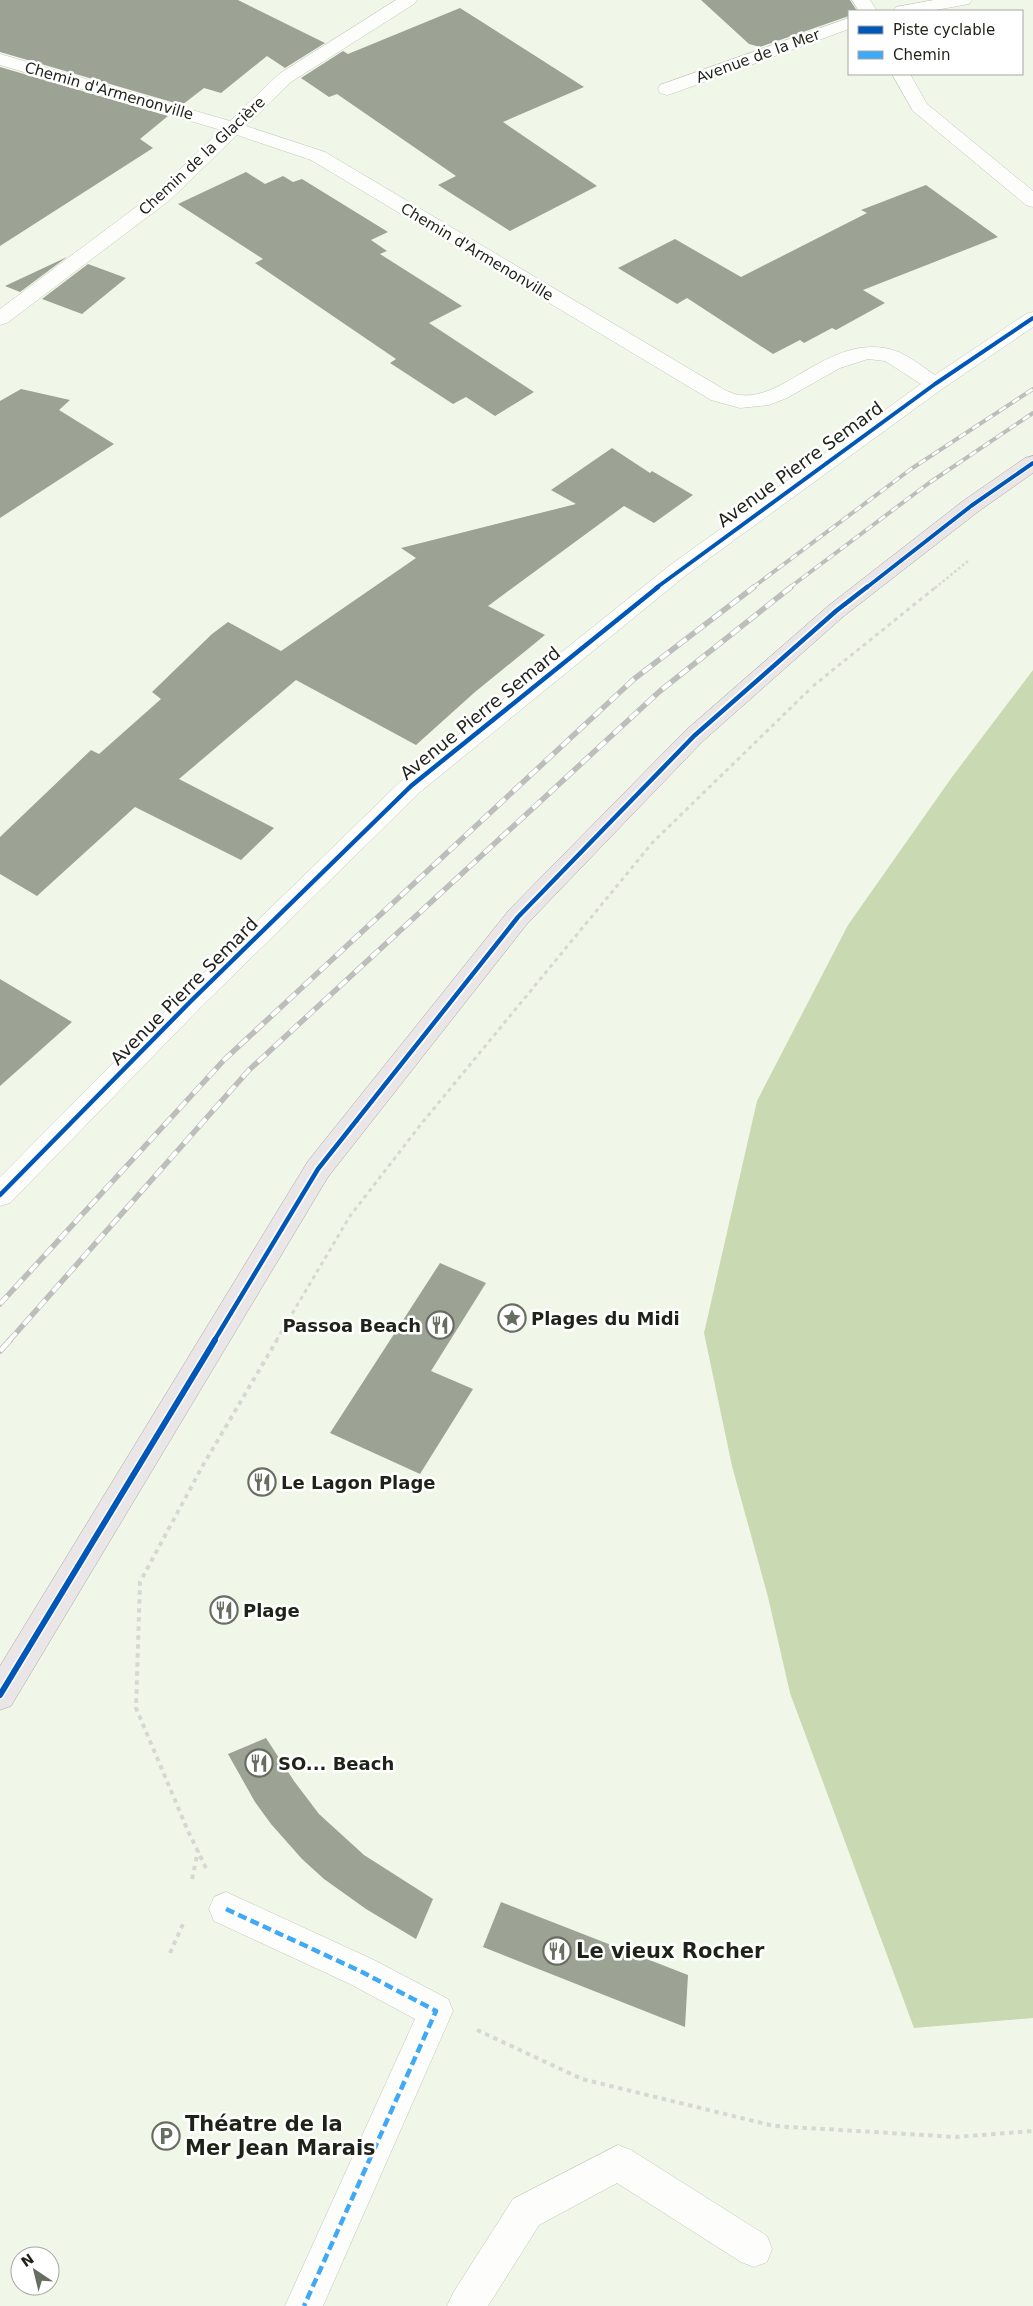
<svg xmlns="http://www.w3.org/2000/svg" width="1033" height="2306" font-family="'DejaVu Sans',sans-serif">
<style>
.water{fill:#c9d9b1}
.building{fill:#9da394}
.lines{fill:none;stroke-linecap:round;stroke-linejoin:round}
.minor-casing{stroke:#c1c6ba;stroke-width:1}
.major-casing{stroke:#ada6a3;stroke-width:1}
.path-far2{stroke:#d6d8d3;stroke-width:2.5;stroke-dasharray:2.5 2.5;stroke-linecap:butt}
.path-far1{stroke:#d6d8d3;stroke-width:3;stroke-dasharray:4 4;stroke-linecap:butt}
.path{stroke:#d6d8d3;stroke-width:4;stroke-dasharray:4.5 4.5;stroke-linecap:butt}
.minor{fill:#fdfefc;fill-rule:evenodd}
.major{fill:#eae5e6;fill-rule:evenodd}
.rail-far2-casing{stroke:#bdbebb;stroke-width:4}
.rail-far1-casing{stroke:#bdbebb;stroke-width:5.5}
.rail-casing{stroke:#bdbebb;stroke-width:6}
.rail-far2{stroke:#fff;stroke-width:2.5;stroke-dasharray:8;stroke-linecap:butt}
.rail-far1{stroke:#fff;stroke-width:4;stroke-dasharray:11;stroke-linecap:butt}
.rail{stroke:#fff;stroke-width:4.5;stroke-dasharray:14;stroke-linecap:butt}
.quiet{stroke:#3fa9f5;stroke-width:4.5;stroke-dasharray:9 4.5;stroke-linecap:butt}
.cycleway-far2-casing{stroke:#fff;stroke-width:6}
.cycleway-far1-casing{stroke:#fff;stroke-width:8}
.cycleway-casing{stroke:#fff;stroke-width:9}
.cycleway-far2{stroke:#0057b8;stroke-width:4}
.cycleway-far1{stroke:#0057b8;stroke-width:4.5}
.cycleway{stroke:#0057b8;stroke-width:6}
.labels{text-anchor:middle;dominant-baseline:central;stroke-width:5;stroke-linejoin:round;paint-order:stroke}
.far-street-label{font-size:15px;fill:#1f2219;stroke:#fff}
.street-label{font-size:18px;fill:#1f2219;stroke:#fff}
.poi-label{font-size:18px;font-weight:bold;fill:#1f2219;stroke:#fff;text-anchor:start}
.near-poi-label{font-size:21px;font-weight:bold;fill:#1f2219;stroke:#fff;text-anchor:start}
</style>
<rect width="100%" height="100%" fill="#f1f7e8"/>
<path class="water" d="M 1033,670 L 1033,2018 L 914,2028 L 790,1693 L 768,1597 L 732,1466 L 704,1333 L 757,1101 L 848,925 L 952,777 Z"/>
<path class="building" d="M 0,0 L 238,0 L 325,43 L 285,68 L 267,56 L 221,93 L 204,88 L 182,105 L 0,52 Z
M 701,0 L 850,0 L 857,11 L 849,11 L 849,16 L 760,47 L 749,44 Z
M 460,8 L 584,87 L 503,122 L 597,186 L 510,231 L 438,185 L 456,176 L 337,94 L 329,97 L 301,78 L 343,51 L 348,54 Z
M 0,67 L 168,116 L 140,139 L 153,148 L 0,246 Z
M 246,172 L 265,184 L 283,176 L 293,182 L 302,179 L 388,232 L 371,240 L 387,251 L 380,254 L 462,306 L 429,323 L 534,392 L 495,416 L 466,397 L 453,404 L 390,363 L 396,359 L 255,263 L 263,259 L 178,204 Z
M 926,185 L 998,237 L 863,290 L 885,303 L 836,330 L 832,328 L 804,343 L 800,340 L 773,354 L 687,298 L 677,304 L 618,268 L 675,239 L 741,277 L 867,213 L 861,210 Z
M 67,257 L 20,292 L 5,286 Z
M 88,264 L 126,278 L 82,314 L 42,299 Z
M 21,389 L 70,400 L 59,410 L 114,444 L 0,518 L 0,401 Z
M 612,448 L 650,473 L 652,471 L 693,495 L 654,523 L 624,506 L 488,606 L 545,635 L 475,692 L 416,745 L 296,680 L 179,779 L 274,828 L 241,860 L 135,807 L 37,896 L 0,874 L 0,837 L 91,750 L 99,754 L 161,699 L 152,692 L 212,634 L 228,622 L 281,651 L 416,558 L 401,548 L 576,504 L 551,490 Z
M 0,979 L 72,1022 L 0,1086 Z
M 440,1263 L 486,1283 L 431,1371 L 473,1389 L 420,1474 L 330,1433 Z
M 266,1738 L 294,1781 L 319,1814 L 364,1855 L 433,1899 L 416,1939 L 366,1909 L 324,1879 L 302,1859 L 271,1824 L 255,1802 L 228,1754 Z
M 501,1902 L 688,1975 L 685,2027 L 483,1947 Z"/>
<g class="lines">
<g class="minor-casing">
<path id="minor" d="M 396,0 L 417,0 L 414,4 L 291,82 L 246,126 L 325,152 L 725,390 C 730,392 735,395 740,395 C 754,397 769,391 781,385 C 817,365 855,335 899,352 C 912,358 923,367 935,375 L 1026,314 L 1033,312 L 1033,327 L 942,389 L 685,576 L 420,792 L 200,1008 L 10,1203 L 0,1206 L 0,1177 L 182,994 L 402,780 L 669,566 L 921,384 L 885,361 L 868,359 L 840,368 L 787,398 L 769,405 L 740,408 L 711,400 L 311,160 L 237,135 L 170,200 L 7,323 L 0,325 L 0,309 L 156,192 L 221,130 L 0,65 L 0,54 L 230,121 L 279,74 Z
M 852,0 L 870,0 L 877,11 L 859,11 Z
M 934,0 L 972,0 L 969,4 L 930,11 L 893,11 L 896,7 Z
M 849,18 L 849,29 L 674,93 L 667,95 L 660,93 L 658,89 L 660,85 Z
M 892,74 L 910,74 L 927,104 L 1033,191 L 1033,207 L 1026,205 L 913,111 Z
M 226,1892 L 374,1960 L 448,1999 L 453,2011 L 323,2306 L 285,2306 L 415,2019 L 350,1984 L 214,1921 L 209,1909 L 214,1897 Z
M 618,2145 L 631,2150 L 767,2236 L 772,2249 L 767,2262 L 754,2267 L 741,2262 L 617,2183 L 539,2225 L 488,2306 L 447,2306 L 453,2293 L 513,2199 Z"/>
</g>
<g class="major-casing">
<path id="major" d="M 1033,456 L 1033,473 L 979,511 L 844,616 L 702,742 L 527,924 L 328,1177 L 11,1706 L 0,1710 L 0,1666 L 308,1161 L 509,910 L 686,730 L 828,606 L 963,501 L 1025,458 Z"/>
</g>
<path class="path-far2" d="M 935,588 L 968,561"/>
<path class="path-far1" d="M 813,686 L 936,587
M 276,1341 L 350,1216 L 422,1123 L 653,842 L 809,690"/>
<path class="path" d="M 206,1868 L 188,1831 L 136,1708 L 140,1582 L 202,1467 L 277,1340
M 192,1879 L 198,1851
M 170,1953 L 183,1924
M 477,2030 L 582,2079 L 774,2126 L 956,2137 L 1033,2131"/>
<use href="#minor" class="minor"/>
<use href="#major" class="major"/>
<g class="rail-far2-casing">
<path id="rail-far2" d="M 752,588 L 911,469 L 1033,389
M 789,588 L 929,483 L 1033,413"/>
</g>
<g class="rail-far1-casing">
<path id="rail-far1" d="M 0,1304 L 224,1060 L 634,679 L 754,587
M 9,1341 L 249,1070 L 660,691 L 791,587"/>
</g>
<g class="rail-casing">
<path id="rail" d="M 0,1351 L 10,1340"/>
</g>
<use href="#rail-far2" class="rail-far2"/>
<use href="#rail-far1" class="rail-far1"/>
<use href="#rail" class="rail"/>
<path class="quiet" d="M 226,1909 L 362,1972 L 436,2011 L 304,2306"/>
<g class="cycleway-far2-casing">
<path id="cycleway-far2" d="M 656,588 L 935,384 L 1033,318
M 866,588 L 971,506 L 1033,463"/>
</g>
<g class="cycleway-far1-casing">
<path id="cycleway-far1" d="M 0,1195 L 191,1001 L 411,786 L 658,587
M 214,1341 L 318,1169 L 518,917 L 694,736 L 836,611 L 867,587"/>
</g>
<g class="cycleway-casing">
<path id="cycleway" d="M 0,1695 L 215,1340"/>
</g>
<use href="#cycleway-far2" class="cycleway-far2"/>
<use href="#cycleway-far1" class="cycleway-far1"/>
<use href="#cycleway" class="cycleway"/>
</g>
<defs>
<g id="sight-ring" transform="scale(1.4375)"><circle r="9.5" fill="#fff" stroke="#686d61" stroke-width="1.5"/><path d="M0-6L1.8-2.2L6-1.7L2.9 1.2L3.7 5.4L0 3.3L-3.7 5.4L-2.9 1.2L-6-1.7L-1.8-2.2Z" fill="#686d61"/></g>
<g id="restaurant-ring" transform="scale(1.4375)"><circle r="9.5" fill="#fff" stroke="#686d61" stroke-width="1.5"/><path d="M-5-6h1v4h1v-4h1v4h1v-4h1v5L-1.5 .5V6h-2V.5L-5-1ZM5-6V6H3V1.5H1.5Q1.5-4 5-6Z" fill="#686d61"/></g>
<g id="parking-ring" transform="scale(1.4375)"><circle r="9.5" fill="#fff" stroke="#686d61" stroke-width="1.5"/><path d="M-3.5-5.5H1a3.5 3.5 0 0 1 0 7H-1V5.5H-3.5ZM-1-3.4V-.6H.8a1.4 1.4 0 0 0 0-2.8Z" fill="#686d61"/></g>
</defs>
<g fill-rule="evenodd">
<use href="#sight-ring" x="512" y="1318"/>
<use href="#restaurant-ring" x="440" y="1325"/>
<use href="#restaurant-ring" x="262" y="1482"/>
<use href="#restaurant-ring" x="224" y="1610"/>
<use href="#restaurant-ring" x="259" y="1763"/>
<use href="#restaurant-ring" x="557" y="1951"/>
<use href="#parking-ring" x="166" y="2136"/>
</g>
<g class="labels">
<g class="far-street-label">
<text transform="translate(758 56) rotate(-20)">Avenue de la Mer</text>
<text transform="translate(109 91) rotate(16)">Chemin d'Armenonville</text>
<text transform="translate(202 156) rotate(-43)">Chemin de la Glacière</text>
<text transform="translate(477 252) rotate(31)">Chemin d'Armenonville</text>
</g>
<g class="street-label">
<text transform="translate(800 464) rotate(-36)">Avenue Pierre Semard</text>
<text transform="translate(480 713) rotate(-39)">Avenue Pierre Semard</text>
<text transform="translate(184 991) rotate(-45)">Avenue Pierre Semard</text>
</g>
<g class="poi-label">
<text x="531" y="1318">Plages du Midi</text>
<text x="421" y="1325" text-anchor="end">Passoa Beach</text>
<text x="281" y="1482">Le Lagon Plage</text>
<text x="243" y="1610">Plage</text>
<text x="278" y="1763">SO... Beach</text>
</g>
<g class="near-poi-label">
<text x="576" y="1951">Le vieux Rocher</text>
<text x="185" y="2124">Théatre de la<tspan x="185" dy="24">Mer Jean Marais</tspan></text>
</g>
</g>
<rect x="848" y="10" width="175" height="65" fill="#ffffff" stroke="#a5a7a3"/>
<rect x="858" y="26" width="25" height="8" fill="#0057b8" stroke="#a5a7a3"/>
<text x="893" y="35" font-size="15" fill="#1f2219">Piste cyclable</text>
<rect x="858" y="51" width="25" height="8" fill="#3fa9f5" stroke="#a5a7a3"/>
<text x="893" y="60" font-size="15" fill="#1f2219">Chemin</text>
<g transform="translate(35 2271) rotate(325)"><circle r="24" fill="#ffffff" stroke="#a5a7a3"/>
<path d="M0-4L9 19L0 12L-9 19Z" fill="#686d61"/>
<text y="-8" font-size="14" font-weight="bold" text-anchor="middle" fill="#1f2219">N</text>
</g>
</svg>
